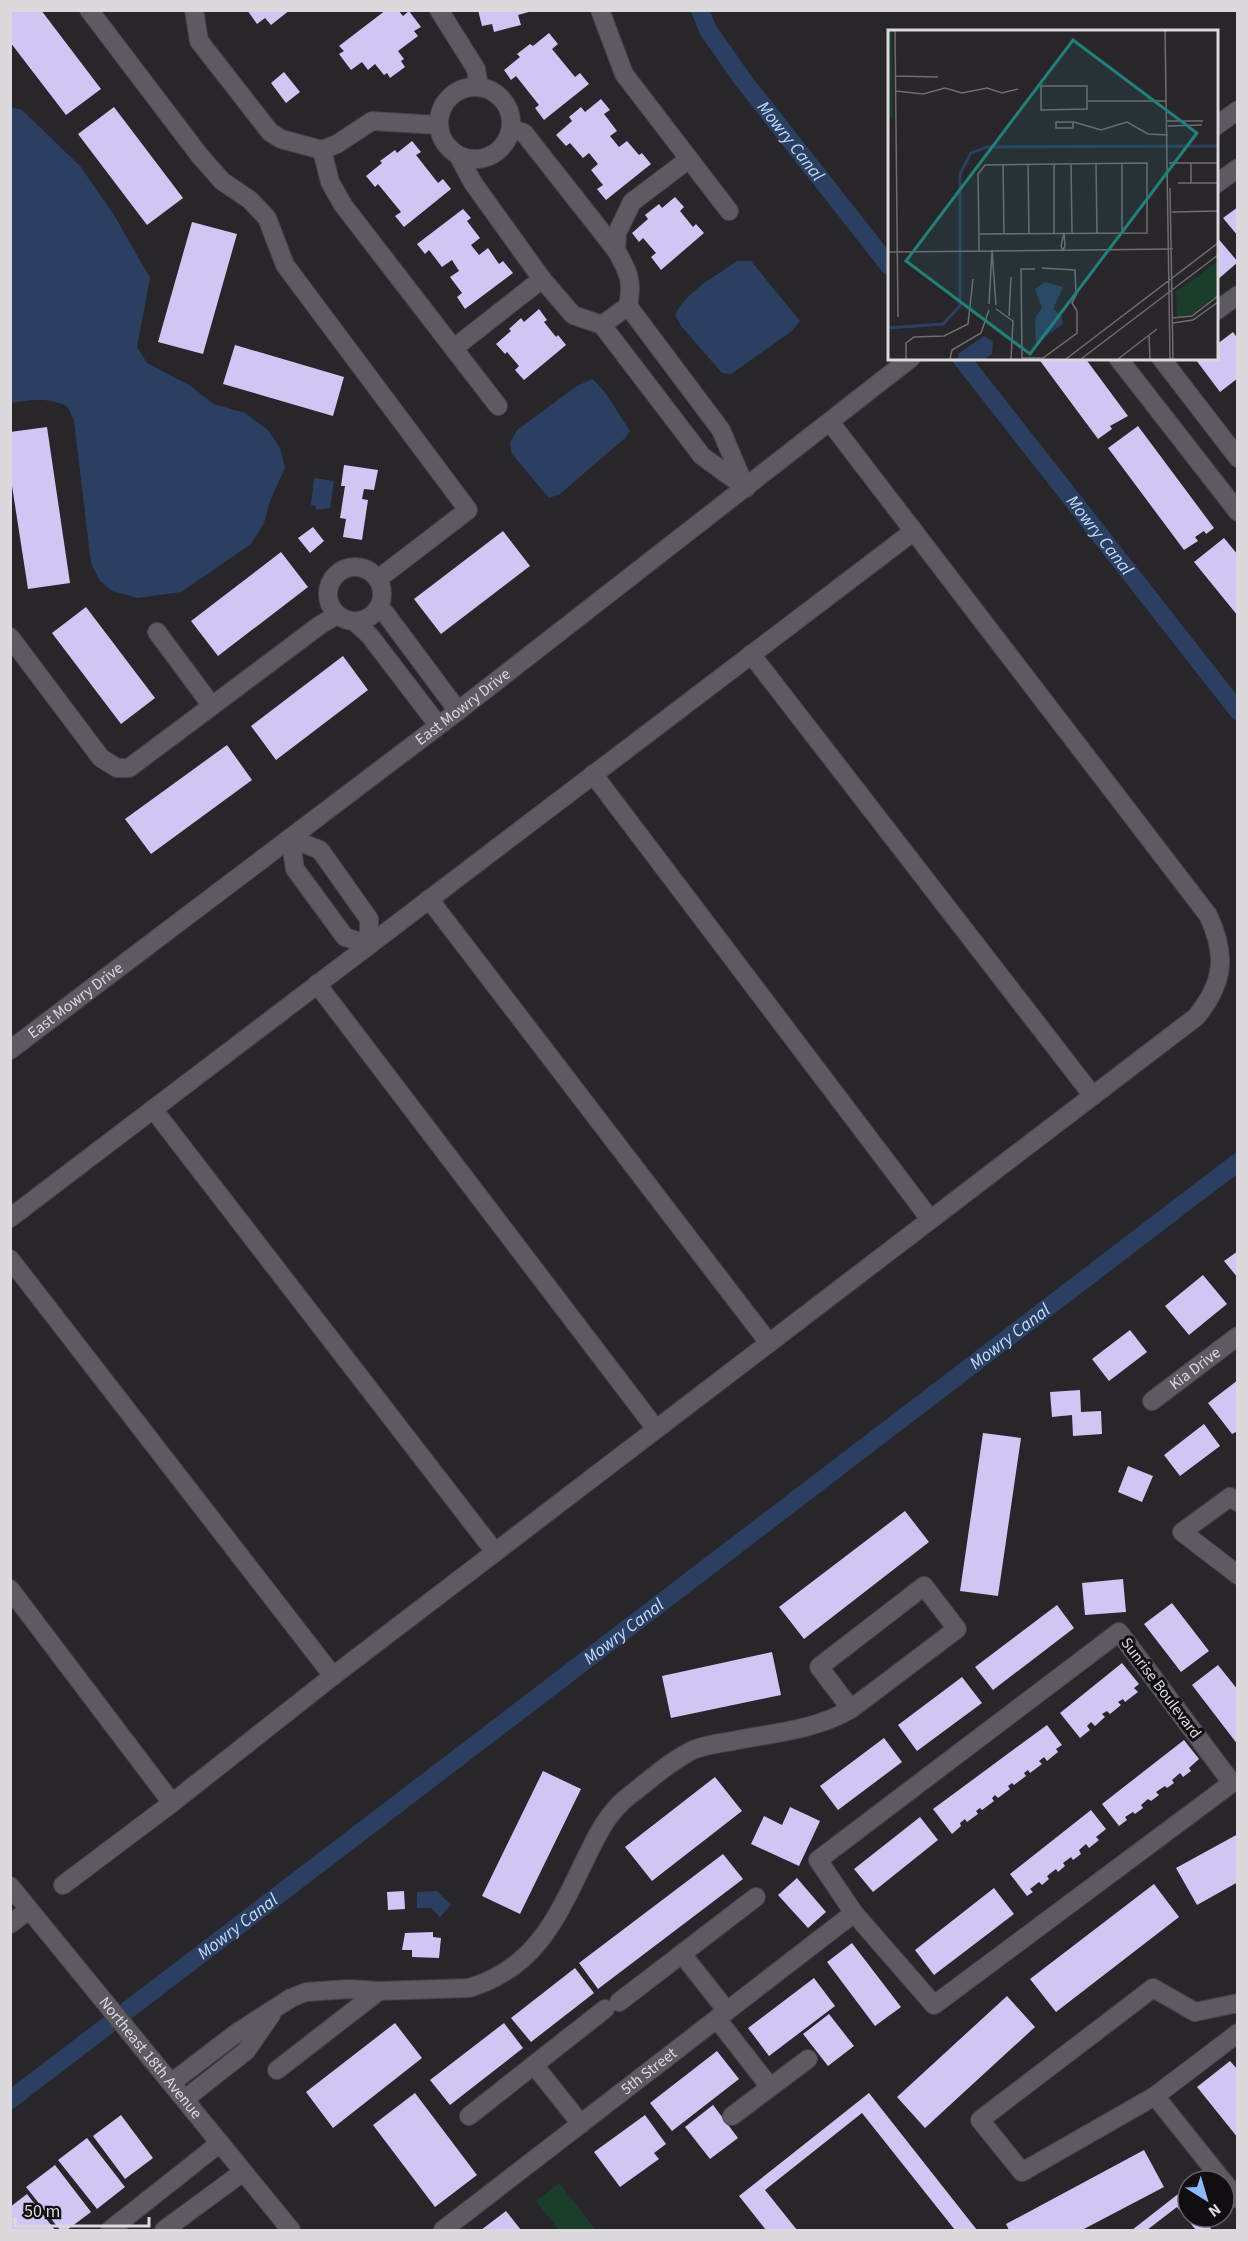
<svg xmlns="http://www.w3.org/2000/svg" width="1248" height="2241" font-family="'Source Sans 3',sans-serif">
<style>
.green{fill:#1b3e2c}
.water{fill:#2b4061}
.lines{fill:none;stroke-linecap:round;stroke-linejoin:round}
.canal{stroke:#2b4061;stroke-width:18}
.building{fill:#d0c6f4}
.minor-casing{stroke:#464348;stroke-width:20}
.minor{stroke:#5e5a62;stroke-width:18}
.labels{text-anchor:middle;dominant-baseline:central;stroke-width:6;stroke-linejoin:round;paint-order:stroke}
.street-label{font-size:16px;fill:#dbd9dd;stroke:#100e11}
.water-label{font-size:18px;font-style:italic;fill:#c4dbff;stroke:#100e11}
.inset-river{fill:none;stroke:#2b4061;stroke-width:3}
.inset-road{fill:none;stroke:#706d72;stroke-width:1.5}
.view{fill:#238079;fill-opacity:0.15;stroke:#238079;stroke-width:3}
.inset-edge{fill:none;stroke:#dbd9dd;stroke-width:3}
</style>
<rect width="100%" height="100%" fill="#28252b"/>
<path class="green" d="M 559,2183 L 596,2230 L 559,2230 L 536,2201 Z"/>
<path class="water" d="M 10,107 L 22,110 L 80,166 L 114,215 L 150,278 L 137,347 L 147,363 L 189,385 L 214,404 L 245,413 L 268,430 L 280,448 L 285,468 L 270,501 L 264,523 L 251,544 L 181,592 L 138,598 L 112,591 L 100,581 L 91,563 L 74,421 L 68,407 C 49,397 31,400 11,403 Z
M 737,261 L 751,261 L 800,321 L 792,331 L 731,374 L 722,373 L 681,326 L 675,315 C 687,290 715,277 737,261 Z
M 593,379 L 606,394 L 630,431 L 625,438 L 560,494 L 549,498 L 512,454 L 510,443 L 517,430 L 577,386 Z
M 314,478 L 334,481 L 330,508 L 316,510 L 316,506 L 311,505 Z
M 437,1891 L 451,1905 L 440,1917 L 431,1908 L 417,1908 L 417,1892 Z"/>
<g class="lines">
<g class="canal">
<path id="s1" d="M 700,10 L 708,30 L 743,80 L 890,267"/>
<path id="s2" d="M 961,358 L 1238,711"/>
<path id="s3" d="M 10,2100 L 1238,1162"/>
</g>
</g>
<path class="building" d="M 14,10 L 41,10 L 101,89 L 66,115 L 10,42 L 10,13 Z
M 247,10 L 290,10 L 271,25 L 265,18 L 257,24 Z
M 386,10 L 398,10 L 403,16 L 409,11 L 421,27 L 414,31 L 418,36 L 398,51 L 404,59 L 401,61 L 405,67 L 390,78 L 387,73 L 384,75 L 375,64 L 368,70 L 362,62 L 351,70 L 339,54 L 344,51 L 339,46 Z
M 478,10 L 532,10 L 532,11 L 518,15 L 521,25 L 494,32 L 492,24 L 482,26 Z
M 549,33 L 558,44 L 552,49 L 575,77 L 580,73 L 589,84 L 544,120 L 535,108 L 539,105 L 516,76 L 511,80 L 504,70 L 520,57 L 517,54 L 530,44 L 533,46 Z
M 284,72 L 300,92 L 286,103 L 271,83 Z
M 601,99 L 610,110 L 604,114 L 617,131 L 610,136 L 619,147 L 627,141 L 639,155 L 642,153 L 651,164 L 606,200 L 597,189 L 603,185 L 591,170 L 598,164 L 589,153 L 583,158 L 570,143 L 566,146 L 556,135 L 572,121 L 569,117 L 581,107 L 585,112 Z
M 114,107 L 183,198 L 147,225 L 78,134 Z
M 412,141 L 421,152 L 416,155 L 438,183 L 443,179 L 451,189 L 404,227 L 395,216 L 401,212 L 378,184 L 375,187 L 366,176 L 382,163 L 380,161 L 395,150 L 397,153 Z
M 675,197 L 684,207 L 680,211 L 693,227 L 696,224 L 704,233 L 661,270 L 651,257 L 656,253 L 643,238 L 639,242 L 632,233 L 648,219 L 645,215 L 659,204 L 662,208 Z
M 1238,207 L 1238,236 L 1223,218 Z
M 463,209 L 471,218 L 467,221 L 480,238 L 471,245 L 479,255 L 488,248 L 499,264 L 503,261 L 513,273 L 465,309 L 457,297 L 462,293 L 450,277 L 459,271 L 452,260 L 442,267 L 429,250 L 425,254 L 417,244 Z
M 192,222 L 237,234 L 203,354 L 158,342 Z
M 1216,236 L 1238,262 L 1216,281 Z
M 539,309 L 547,320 L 544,322 L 556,337 L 558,335 L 566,345 L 524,380 L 515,370 L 519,366 L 507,352 L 505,354 L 496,344 L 511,331 L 509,329 L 521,318 L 524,322 Z
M 1233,332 L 1238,339 L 1238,378 L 1220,392 L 1196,360 L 1198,358 L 1216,358 L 1216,345 Z
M 235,345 L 344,377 L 333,416 L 223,384 Z
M 1038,358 L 1085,358 L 1128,416 L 1110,426 L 1112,429 L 1098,439 Z
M 1138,426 L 1214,528 L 1206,534 L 1204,531 L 1195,537 L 1198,541 L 1184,550 L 1108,448 Z
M 47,427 L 70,583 L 28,589 L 10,473 L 10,432 Z
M 344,465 L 378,470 L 374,490 L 364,489 L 362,499 L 368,500 L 362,540 L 343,537 L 346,519 L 340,518 L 345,486 L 341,486 Z
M 313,527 L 324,541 L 310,553 L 298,538 Z
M 503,531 L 530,566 L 441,634 L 414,599 Z
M 1224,538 L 1238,555 L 1238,616 L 1194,562 Z
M 281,552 L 308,587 L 218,656 L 191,621 Z
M 86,607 L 155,698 L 121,724 L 52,633 Z
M 343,656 L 368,690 L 276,760 L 251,726 Z
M 227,745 L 252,780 L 151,854 L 125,819 Z
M 1238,1251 L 1238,1278 L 1224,1261 Z
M 1203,1275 L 1227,1304 L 1189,1335 L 1165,1306 Z
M 1130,1330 L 1147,1352 L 1109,1381 L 1092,1359 Z
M 1238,1380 L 1238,1431 L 1232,1434 L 1208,1403 Z
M 1080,1390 L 1081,1412 L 1101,1411 L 1102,1434 L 1073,1436 L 1072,1415 L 1052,1417 L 1050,1392 Z
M 1204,1424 L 1220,1446 L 1180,1476 L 1164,1455 Z
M 983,1433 L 1021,1438 L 998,1596 L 960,1591 Z
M 1128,1466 L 1153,1476 L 1142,1502 L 1118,1492 Z
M 905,1511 L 929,1542 L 804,1639 L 779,1607 Z
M 1123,1579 L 1126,1612 L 1085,1615 L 1082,1583 Z
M 1172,1603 L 1209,1651 L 1181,1672 L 1144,1624 Z
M 1057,1605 L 1074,1628 L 993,1690 L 975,1667 Z
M 772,1652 L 781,1695 L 671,1718 L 662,1676 Z
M 1122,1663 L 1139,1684 L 1134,1688 L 1138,1692 L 1125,1702 L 1123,1699 L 1118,1702 L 1121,1705 L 1110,1714 L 1107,1711 L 1102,1714 L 1105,1717 L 1095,1726 L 1091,1722 L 1087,1726 L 1090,1730 L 1080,1738 L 1060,1713 Z
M 1218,1665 L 1238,1690 L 1238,1745 L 1192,1685 Z
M 962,1677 L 982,1703 L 917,1751 L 898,1725 Z
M 1047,1725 L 1062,1745 L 1056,1749 L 1058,1752 L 1047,1761 L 1044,1757 L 1039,1761 L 1042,1764 L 1030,1773 L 1028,1770 L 1024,1773 L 1026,1776 L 1014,1785 L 1012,1783 L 1008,1786 L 1010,1789 L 998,1798 L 995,1795 L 992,1798 L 994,1801 L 982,1810 L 980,1808 L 976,1811 L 978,1814 L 967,1822 L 965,1819 L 960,1823 L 961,1826 L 952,1834 L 933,1809 Z
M 884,1738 L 902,1762 L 838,1810 L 820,1786 Z
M 1184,1740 L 1199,1759 L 1189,1768 L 1191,1771 L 1183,1777 L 1180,1773 L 1172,1780 L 1174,1783 L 1167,1788 L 1165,1786 L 1156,1792 L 1159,1795 L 1151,1801 L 1148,1799 L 1141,1805 L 1143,1808 L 1135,1814 L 1133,1812 L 1125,1817 L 1127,1820 L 1119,1826 L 1102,1804 Z
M 543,1771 L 581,1789 L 520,1914 L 482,1896 Z
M 715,1777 L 742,1811 L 652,1881 L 625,1847 Z
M 790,1807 L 820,1821 L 799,1866 L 751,1844 L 764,1816 L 782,1825 Z
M 1091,1810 L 1106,1829 L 1096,1837 L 1099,1840 L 1089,1848 L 1086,1844 L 1079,1850 L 1081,1854 L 1073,1860 L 1071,1857 L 1063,1863 L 1065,1866 L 1058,1872 L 1056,1869 L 1047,1876 L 1049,1879 L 1042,1885 L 1039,1882 L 1030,1889 L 1033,1892 L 1027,1896 L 1010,1874 Z
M 920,1817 L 938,1840 L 873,1892 L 854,1869 Z
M 1238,1834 L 1238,1882 L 1197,1905 L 1176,1868 Z
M 723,1854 L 743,1879 L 598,1989 L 579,1963 Z
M 797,1878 L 826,1912 L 808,1928 L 778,1895 Z
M 1154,1884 L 1179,1917 L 1056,2012 L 1030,1979 Z
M 994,1888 L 1014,1914 L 934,1975 L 915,1950 Z
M 404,1891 L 405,1909 L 388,1910 L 387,1892 Z
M 433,1932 L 433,1937 L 441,1938 L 439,1958 L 412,1957 L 412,1950 L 402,1950 L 405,1933 Z
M 852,1943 L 901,2007 L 875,2026 L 827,1962 Z
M 575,1968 L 594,1993 L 531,2042 L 511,2018 Z
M 814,1978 L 835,2006 L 769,2056 L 748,2028 Z
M 1007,1996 L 1035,2027 L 925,2128 L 897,2097 Z
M 829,2014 L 854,2046 L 828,2066 L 803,2034 Z
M 395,2023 L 422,2058 L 333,2128 L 306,2092 Z
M 504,2023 L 523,2048 L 450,2105 L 430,2080 Z
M 717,2051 L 739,2079 L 672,2131 L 650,2103 Z
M 1230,2061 L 1238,2070 L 1238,2138 L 1197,2087 Z
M 415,2093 L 477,2175 L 435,2207 L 373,2125 Z
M 869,2093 L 977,2230 L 955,2230 L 862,2113 L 765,2190 L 797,2230 L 766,2230 L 739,2196 Z
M 713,2105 L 738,2138 L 710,2159 L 685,2127 Z
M 121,2115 L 153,2158 L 125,2179 L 93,2136 Z
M 645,2115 L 666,2144 L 654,2153 L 659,2159 L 620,2187 L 594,2152 Z
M 87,2138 L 125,2187 L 97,2209 L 58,2160 Z
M 1144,2150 L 1164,2187 L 1082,2230 L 1009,2230 L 1006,2224 Z
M 55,2165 L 91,2212 L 67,2230 L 60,2230 L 26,2187 Z
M 1182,2191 L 1188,2200 L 1188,2217 L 1202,2217 L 1212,2230 L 1196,2230 L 1177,2207 L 1147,2230 L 1132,2230 Z
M 27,2194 L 55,2230 L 10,2229 L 10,2207 Z
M 506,2211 L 521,2230 L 481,2230 Z"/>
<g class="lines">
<g class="minor-casing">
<g id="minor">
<path d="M 89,10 L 200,156 L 222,181 L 250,200 L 267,218 L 285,265 L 468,510 L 378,579"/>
<path d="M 194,10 L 199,41 L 270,132 L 281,139 L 322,150 L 337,144 L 372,121 L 438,125"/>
<path d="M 439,10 L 476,69 L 479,87"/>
<path d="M 600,10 L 624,74 L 729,211"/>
<circle cx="475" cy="123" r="36"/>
<path d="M 1216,126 L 1238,110"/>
<path d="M 511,128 L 524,133 L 616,250 C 629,273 633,281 628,306 L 602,325"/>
<path d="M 322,150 L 330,182 L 343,205 L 498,406"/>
<path d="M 458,155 L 473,183 L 542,279 L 573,315 L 602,325 L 702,456 L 746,488"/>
<path d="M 1216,184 L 1238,168"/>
<path d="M 616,250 L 617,233 L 632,202 L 689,159"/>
<path d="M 628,306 L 721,430 L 745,487"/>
<path d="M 1216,311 L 1238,295"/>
<path d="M 454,348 L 542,279"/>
<path d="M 1118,358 L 1238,512"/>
<path d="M 1161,358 L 1238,458"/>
<circle cx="355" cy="594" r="27"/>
<path d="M 378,609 L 385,613 L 458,711"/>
<path d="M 355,622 L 370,636 L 438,725"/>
<path d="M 157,632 L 212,706"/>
<path d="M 10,637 L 101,758 L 117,768 L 129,768 L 320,625 L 337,615"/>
<path d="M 751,654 L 1093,1096"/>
<path d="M 593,774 L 930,1219"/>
<path d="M 290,838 L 320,850 L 369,919 L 369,945 L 345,937 L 295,869 Z"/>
<path d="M 429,899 L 769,1343"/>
<path d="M 317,984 L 656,1429"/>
<path id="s4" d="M 10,1050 L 458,711 L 911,358"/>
<path d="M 153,1109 L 495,1552"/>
<path d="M 10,1218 L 914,531"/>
<path d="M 10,1259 L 333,1676"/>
<path id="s5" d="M 1152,1401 L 1238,1336"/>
<path d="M 1238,1502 L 1230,1497 L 1182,1532 L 1238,1575"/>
<path d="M 10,1589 L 172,1803 L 333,1676 L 1196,1017 C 1224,983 1227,955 1208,915 L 830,422"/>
<path d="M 1119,1632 L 1232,1783 L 934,2005 L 854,1913 L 818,1860 Z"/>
<path d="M 63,1885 L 172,1803"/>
<path id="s6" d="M 10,1886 L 291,2230"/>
<path d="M 10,1924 L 29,1910"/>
<path d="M 682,1954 L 727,2011"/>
<path d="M 619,2002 L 756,1897"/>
<path d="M 717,2019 L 770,2087"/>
<path d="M 534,2065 L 581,2124"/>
<path d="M 277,2070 L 379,1991"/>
<path d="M 171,2083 L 238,2032 L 291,1998 L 306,1992 L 349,1989 L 379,1991 L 469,1988 C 537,1968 558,1915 586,1858 C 598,1833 608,1812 630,1795 C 650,1780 670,1761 693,1750 C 705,1745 720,1743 733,1741 C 772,1733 816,1730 851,1709 L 957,1629 L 924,1586 L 819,1667 L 851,1709"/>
<path d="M 1155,2096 L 1238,2033"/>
<path d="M 185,2099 L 246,2051 L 271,2015"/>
<path d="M 469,2116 L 605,2009"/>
<path d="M 732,2116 L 808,2059"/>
<path d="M 1223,2181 L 1155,2096 L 1022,2172 L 980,2120 L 1153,1988 L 1195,2012 L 1238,2003"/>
<path d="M 1224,2182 L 1238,2199"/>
<path d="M 110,2230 L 220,2143"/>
<path d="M 164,2230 L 243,2172"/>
<path id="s7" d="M 443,2230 L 854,1913"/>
</g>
</g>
<use href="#minor" class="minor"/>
</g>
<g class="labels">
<g class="street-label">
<text stroke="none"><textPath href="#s4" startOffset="568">East Mowry Drive</textPath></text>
<text stroke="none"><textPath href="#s4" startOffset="82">East Mowry Drive</textPath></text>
<text stroke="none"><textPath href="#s5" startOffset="54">Kia Drive</textPath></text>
<text transform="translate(1161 1688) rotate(53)">Sunrise Boulevard</text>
<text stroke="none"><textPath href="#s6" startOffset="222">Northeast 18th Avenue</textPath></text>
<text stroke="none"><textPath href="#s7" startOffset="260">5th Street</textPath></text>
</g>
<g class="water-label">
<text stroke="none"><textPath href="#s1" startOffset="160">Mowry Canal</textPath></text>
<text stroke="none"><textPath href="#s2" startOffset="225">Mowry Canal</textPath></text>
<text stroke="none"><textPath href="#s3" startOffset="1258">Mowry Canal</textPath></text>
<text stroke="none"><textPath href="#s3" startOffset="772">Mowry Canal</textPath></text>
<text stroke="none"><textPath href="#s3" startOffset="286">Mowry Canal</textPath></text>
</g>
</g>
<g transform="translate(888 30)">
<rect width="330" height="330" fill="#28252b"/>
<path d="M 0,1 L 4,1 L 5,87 L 0,87 ZM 330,231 L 330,265 L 304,284 L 289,287 L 288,262 Z" fill="#1b3e2c"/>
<path d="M 157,252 L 175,257 L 165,279 L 174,286 L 175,294 L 148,313 L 147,288 L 154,278 L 147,259 ZM 96,306 L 105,311 L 104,324 L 97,329 L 70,329 L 70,324 Z" fill="#2b4061"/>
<path class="inset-river" d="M 0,298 L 55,294 L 72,276 L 72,144 L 83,123 L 99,117 L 330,116"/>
<path class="inset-road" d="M 7,1 L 10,287M 277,1 L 282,329M 8,46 L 50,47M 153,56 L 199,56 L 199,79 L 153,80 ZM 8,61 L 35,64 L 57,58 L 74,63 L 99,58 L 114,63 L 130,59M 200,71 L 278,71M 279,91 L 315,91M 185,92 L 185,98 L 168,98 L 168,92 L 186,92 L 213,100 L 239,92 L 260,104 L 280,105M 280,96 L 314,95M 281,133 L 330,133M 303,133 L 303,153M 115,134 L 116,204M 140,134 L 141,204M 166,134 L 166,203M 183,134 L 184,203M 208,134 L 209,203M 234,134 L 234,203M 290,153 L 330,153M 282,158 L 285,329M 284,182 L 330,181M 176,203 L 177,216 L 175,220 L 173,216 ZM 91,204 L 259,203 L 259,133 L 97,135 L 90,144 L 91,204 L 91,221M 104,220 L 108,275M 0,222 L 285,219M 147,239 L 133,239 L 134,328 L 155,328 L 189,303 L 189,281 L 184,273 L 188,265 L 187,240 L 154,238M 101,274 L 104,221M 108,279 L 125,291 L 123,329M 121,286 L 123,247M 284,288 L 304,286 L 330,266M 285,293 L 305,290 L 330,272M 261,306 L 262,329M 18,329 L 18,313 L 26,307 L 56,306 L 80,294 L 85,249M 62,329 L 64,320 L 93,303 L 101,280M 178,329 L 330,213M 193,329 L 330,225M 230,329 L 269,299"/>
<path class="view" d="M 185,10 L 309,103 L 142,324 L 18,231 Z"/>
<rect width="330" height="330" class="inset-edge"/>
</g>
<rect width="1248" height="2241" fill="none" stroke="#dbd9dd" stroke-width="24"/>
<g transform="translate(1206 2199) rotate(143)"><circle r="28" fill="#100e11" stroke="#615f63" stroke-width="1.5"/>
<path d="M0-4.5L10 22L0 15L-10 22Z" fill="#8abafc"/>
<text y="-9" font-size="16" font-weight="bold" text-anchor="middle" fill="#dbd9dd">N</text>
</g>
<path d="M15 2217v9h134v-9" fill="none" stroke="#dbd9dd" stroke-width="3"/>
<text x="24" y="2217" font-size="18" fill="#dbd9dd" stroke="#100e11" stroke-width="4.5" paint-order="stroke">50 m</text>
</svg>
